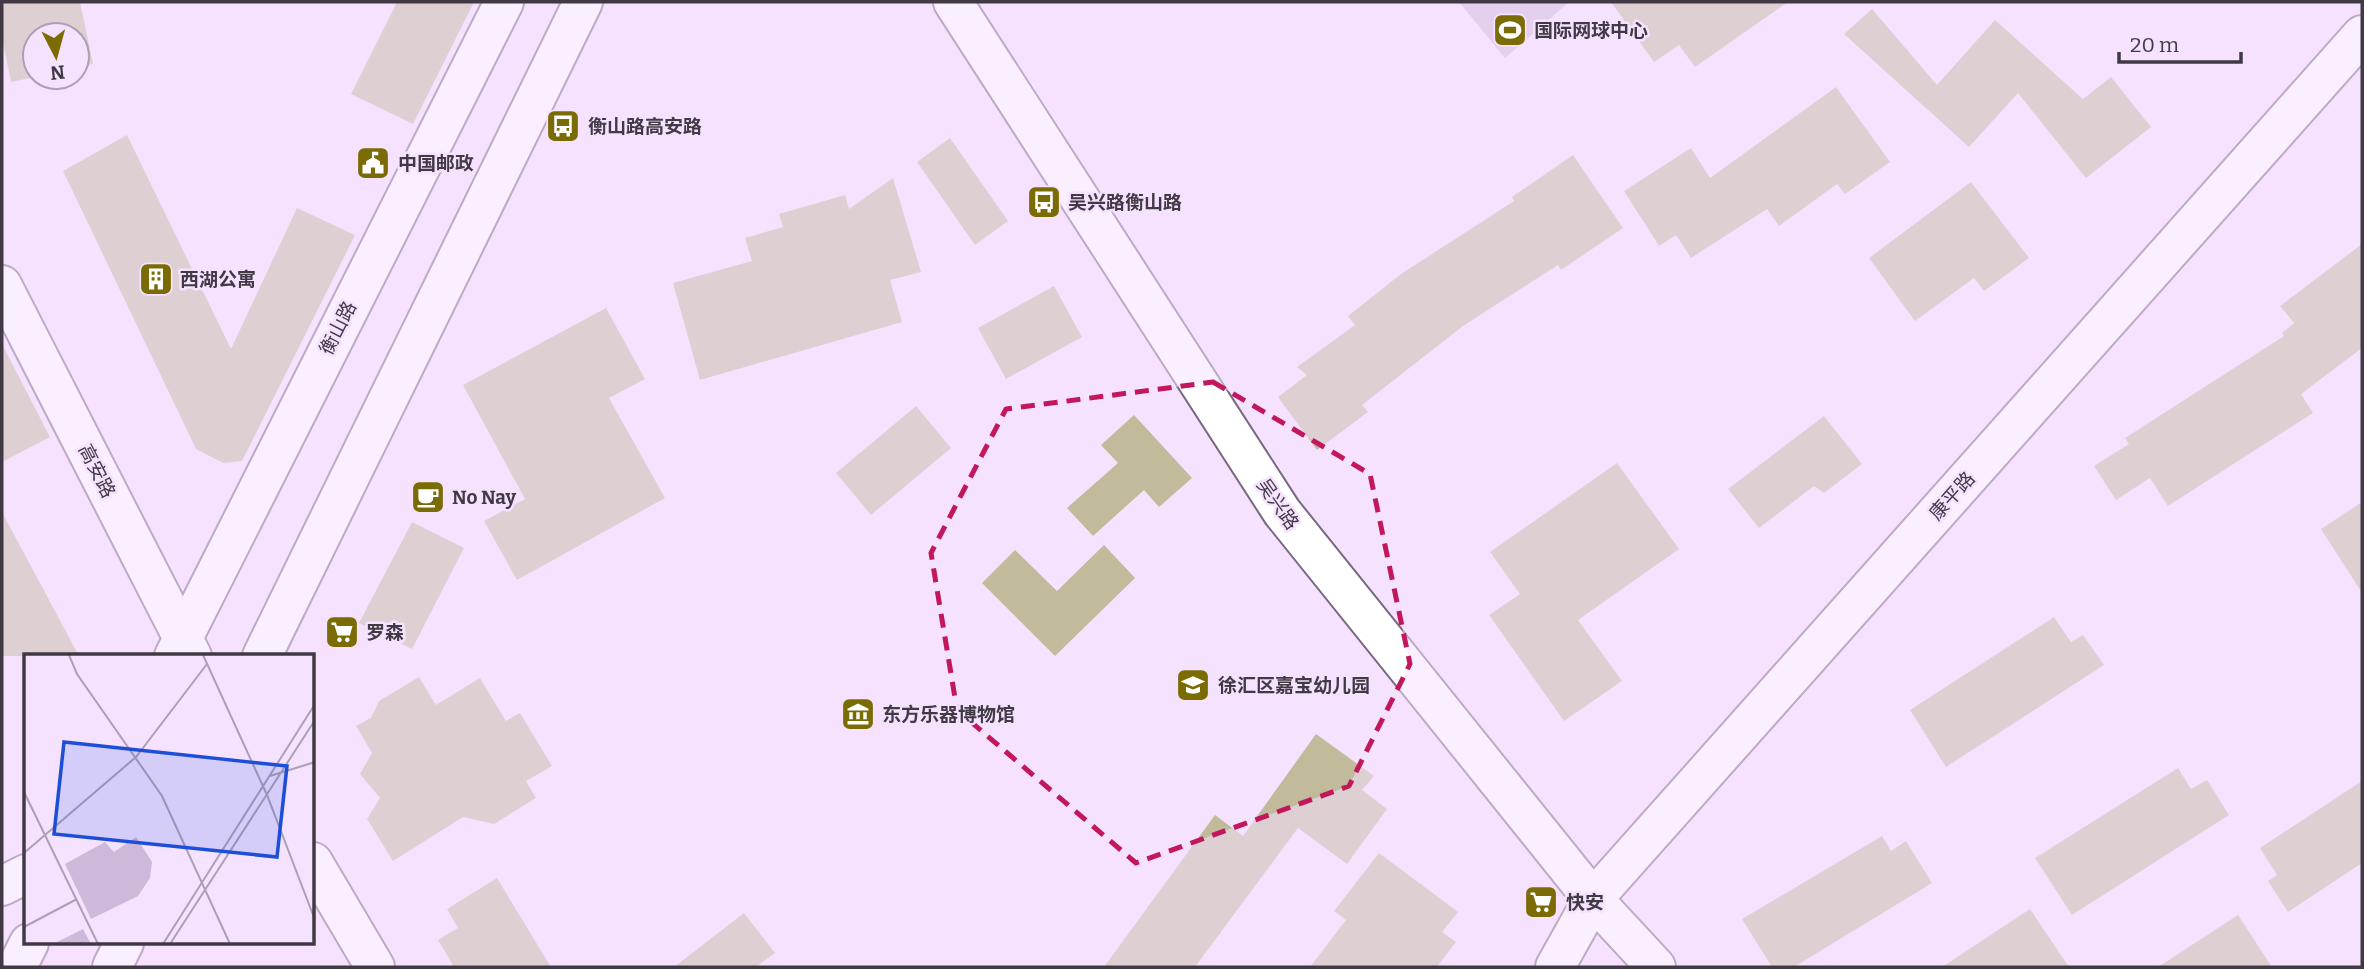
<svg xmlns="http://www.w3.org/2000/svg" width="2364" height="969" font-family="Bitter,'Noto Sans SC',serif">
<style>
.green{fill:#ceb9da}
.building{fill:#c1bb9c}
.lines{fill:none;stroke-linecap:round;stroke-linejoin:round}
.minor-casing{stroke:#786881;stroke-width:42}
.secondary-casing{stroke:#786881;stroke-width:42}
.minor{stroke:#fff;stroke-width:38}
.secondary{stroke:#fff;stroke-width:38}
.marked{fill:none;stroke:#c2185b;stroke-width:5;stroke-dasharray:14 9;stroke-linejoin:round}
.labels{text-anchor:middle;dominant-baseline:central;stroke-width:5;stroke-linejoin:round;paint-order:stroke}
.poi-label{font-size:19px;font-weight:bold;fill:#413a45;stroke:#f5e2ff;text-anchor:start}
.street-label{font-size:19px;fill:#413a45;stroke:#f5e2ff}
.inset-road{fill:none;stroke:#ad9fb5;stroke-width:2}
.view{fill:#1d4ed8;fill-opacity:0.15;stroke:#1d4ed8;stroke-width:3.5}
.inset-edge{fill:none;stroke:#413a45;stroke-width:3.5}
</style>
<rect width="100%" height="100%" fill="#f5e2ff"/>
<path class="green" d="M 1459,2 L 1569,2 L 1505,58 Z"/>
<path class="building" d="M 2,2 L 80,2 L 93,64 L 77,68 L 77,35 L 35,35 L 35,77 L 11,82 L 2,38 Z
M 397,2 L 474,2 L 413,124 L 351,94 Z
M 1611,2 L 1788,2 L 1695,67 L 1679,45 L 1654,62 Z
M 1872,9 L 1937,85 L 1995,20 L 2083,99 L 2111,77 L 2151,127 L 2086,178 L 2018,93 L 1969,147 L 1844,34 Z
M 1836,87 L 1890,162 L 1845,194 L 1837,184 L 1779,226 L 1767,209 L 1691,258 L 1676,235 L 1659,246 L 1624,191 L 1691,148 L 1710,178 Z
M 127,135 L 231,349 L 297,208 L 355,235 L 242,461 L 223,463 L 196,449 L 63,171 Z
M 950,138 L 1008,221 L 975,245 L 917,162 Z
M 1573,155 L 1623,228 L 1561,270 L 1558,265 L 1463,326 L 1362,405 L 1368,412 L 1317,450 L 1278,397 L 1307,375 L 1297,367 L 1355,325 L 1348,316 L 1401,274 L 1514,201 L 1512,197 Z
M 893,178 L 921,272 L 890,280 L 902,322 L 700,380 L 673,283 L 752,261 L 745,238 L 783,227 L 779,214 L 845,195 L 849,209 Z
M 1971,182 L 2029,258 L 1984,291 L 1974,278 L 1915,321 L 1869,258 Z
M 2362,244 L 2362,348 L 2301,394 L 2313,413 L 2168,506 L 2150,478 L 2116,500 L 2094,466 L 2129,444 L 2125,438 L 2284,336 L 2282,333 L 2294,323 L 2280,306 Z
M 1054,286 L 1082,337 L 1006,379 L 978,328 Z
M 606,308 L 645,379 L 609,398 L 665,498 L 517,580 L 484,521 L 525,499 L 463,385 Z
M 2,344 L 50,437 L 2,462 Z
M 916,406 L 951,448 L 871,515 L 836,473 Z
M 1134,415 L 1192,478 L 1159,507 L 1144,490 L 1093,536 L 1067,508 L 1118,463 L 1101,445 Z
M 1824,416 L 1862,464 L 1824,493 L 1814,486 L 1759,528 L 1728,489 Z
M 1617,463 L 1679,549 L 1578,620 L 1622,681 L 1564,721 L 1489,615 L 1520,594 L 1490,552 Z
M 2362,502 L 2362,593 L 2321,529 Z
M 2,512 L 79,656 L 2,656 Z
M 412,522 L 464,548 L 412,649 L 359,623 Z
M 1104,545 L 1135,578 L 1055,656 L 982,583 L 1015,550 L 1057,591 Z
M 2054,617 L 2071,642 L 2083,635 L 2104,665 L 1946,767 L 1910,710 Z
M 419,677 L 436,705 L 480,678 L 506,721 L 520,713 L 552,766 L 526,781 L 536,798 L 494,824 L 463,817 L 393,861 L 367,819 L 380,798 L 360,774 L 372,753 L 356,726 L 371,718 L 379,701 Z
M 1316,734 L 1374,776 L 1362,790 L 1387,809 L 1347,864 L 1298,828 L 1195,967 L 1104,967 L 1215,815 L 1243,836 Z
M 2178,768 L 2191,789 L 2207,780 L 2229,815 L 2072,915 L 2035,858 Z
M 2362,781 L 2362,863 L 2288,912 L 2268,881 L 2277,875 L 2260,848 Z
M 1882,836 L 1891,851 L 1906,841 L 1932,883 L 1794,967 L 1772,967 L 1742,919 Z
M 1379,853 L 1458,912 L 1442,932 L 1456,942 L 1437,967 L 1310,967 L 1346,920 L 1334,911 Z
M 497,878 L 551,967 L 454,967 L 438,940 L 458,928 L 447,909 Z
M 2030,909 L 2069,967 L 1942,967 Z
M 744,913 L 775,953 L 756,967 L 674,967 Z
M 2238,915 L 2272,967 L 2158,967 Z"/>
<g class="lines">
<g class="minor-casing">
<path id="minor" d="M 953,2 L 1282,512 L 1593,899 L 1656,967
M 2,285 L 192,656
M 313,862 L 375,967
M 2,886 L 26,874
M 1555,967 L 1593,899 L 2362,35"/>
</g>
<g class="secondary-casing">
<path id="secondary" d="M 174,656 L 504,2
M 262,656 L 583,2
M 17,967 L 29,943
M 112,967 L 124,943"/>
</g>
<use href="#minor" class="minor"/>
<use href="#secondary" class="secondary"/>
</g>
<path d="M0 0H2364V969H0ZM 1213,382 L 1370,474 L 1410,664 L 1349,786 L 1136,863 L 957,710 L 931,553 L 1006,409 Z" fill="#f5e2ff" fill-opacity=".55" fill-rule="evenodd"/>
<path class="marked" d="M 1213,382 L 1370,474 L 1410,664 L 1349,786 L 1136,863 L 957,710 L 931,553 L 1006,409 Z"/>
<defs>
<g id="stadium-square" transform="scale(1.75)"><rect x="-9" y="-9" width="18" height="18" rx="4" fill="#7b6b04" stroke="#f5e2ff"/><path d="M0-5a6.5 5 0 1 0 0 10a6.5 5 0 1 0 0-10ZM-3.5-1.8h7v3.6h-7Z" fill="#fff"/></g>
<g id="bus-square" transform="scale(1.75)"><rect x="-9" y="-9" width="18" height="18" rx="4" fill="#7b6b04" stroke="#f5e2ff"/><path d="M-5-6H5V4H4V6H2V4H-2V6H-4V4H-5ZM-3.5-4V0h7V-4ZM-3.5 1.2v1.5H-2V1.2ZM2 1.2v1.5H3.5V1.2Z" fill="#fff"/></g>
<g id="civic-square" transform="scale(1.75)"><rect x="-9" y="-9" width="18" height="18" rx="4" fill="#7b6b04" stroke="#f5e2ff"/><path d="M-.6-6.5H3V-4.5H.6V-3L4-1V1h2V6H-6V1h2V-1L-.6-3ZM-1.2 2.5V6h2.4V2.5Z" fill="#fff"/></g>
<g id="building-square" transform="scale(1.75)"><rect x="-9" y="-9" width="18" height="18" rx="4" fill="#7b6b04" stroke="#f5e2ff"/><path d="M-4-6H4V6H1V3H-1V6H-4ZM-2.5-4.3h1.7v1.8h-1.7ZM.8-4.3h1.7v1.8H.8ZM-2.5-1h1.7V.8h-1.7ZM.8-1h1.7V.8H.8Z" fill="#fff"/></g>
<g id="cafe-square" transform="scale(1.75)"><rect x="-9" y="-9" width="18" height="18" rx="4" fill="#7b6b04" stroke="#f5e2ff"/><path d="M-5.5-4.5H6V0H3Q3 3.5 0 3.5H-2.5Q-5.5 3.5-5.5 0ZM3-3.2v2h1.7v-2ZM-6 4.5H4V6H-6Z" fill="#fff"/></g>
<g id="supermarket-square" transform="scale(1.75)"><rect x="-9" y="-9" width="18" height="18" rx="4" fill="#7b6b04" stroke="#f5e2ff"/><path d="M-6-5.5h2.5l.6 2H6L4.5 2H-2.5L-4.4-4H-6ZM-1.5 3.2a1.3 1.3 0 1 0 .1 0ZM3 3.2a1.3 1.3 0 1 0 .1 0Z" fill="#fff"/></g>
<g id="school-square" transform="scale(1.75)"><rect x="-9" y="-9" width="18" height="18" rx="4" fill="#7b6b04" stroke="#f5e2ff"/><path d="M0-5L7-2L0 1L-7-2ZM-4 1L0 2.5L4 1V4Q0 6-4 4Z" fill="#fff"/></g>
<g id="museum-square" transform="scale(1.75)"><rect x="-9" y="-9" width="18" height="18" rx="4" fill="#7b6b04" stroke="#f5e2ff"/><path d="M0-6L6-3V-2H-6V-3ZM-5-1h2V3h-2ZM-1-1h2V3h-2ZM3-1h2V3H3ZM-6 4H6V6H-6Z" fill="#fff"/></g>
</defs>
<g fill-rule="evenodd">
<use href="#stadium-square" x="1510" y="30"/>
<use href="#bus-square" x="563" y="126"/>
<use href="#civic-square" x="373" y="163"/>
<use href="#bus-square" x="1044" y="202"/>
<use href="#building-square" x="156" y="279"/>
<use href="#cafe-square" x="428" y="497"/>
<use href="#supermarket-square" x="342" y="632"/>
<use href="#school-square" x="1193" y="685"/>
<use href="#museum-square" x="858" y="714"/>
<use href="#supermarket-square" x="1541" y="902"/>
</g>
<g class="labels">
<g class="poi-label">
<text x="1534" y="30">国际网球中心</text>
<text x="588" y="126">衡山路高安路</text>
<text x="398" y="163">中国邮政</text>
<text x="1068" y="202">吴兴路衡山路</text>
<text x="180" y="279">西湖公寓</text>
<text x="452" y="497">No Nay</text>
<text x="366" y="632">罗森</text>
<text x="1218" y="685">徐汇区嘉宝幼儿园</text>
<text x="882" y="714">东方乐器博物馆</text>
<text x="1566" y="902">快安</text>
</g>
<g class="street-label">
<text transform="translate(338 328) rotate(-63)">衡山路</text>
<text transform="translate(97 471) rotate(63)">高安路</text>
<text transform="translate(1952 496) rotate(-48)">康平路</text>
<text transform="translate(1278 504) rotate(55)">吴兴路</text>
</g>
</g>
<g transform="translate(24 654)">
<rect width="290" height="290" fill="#f5e2ff"/>
<path d="M 112,183 L 128,208 L 126,224 L 114,242 L 67,265 L 41,210 L 81,188 L 90,198 ZM 59,275 L 67,290 L 29,290 Z" fill="#ceb9da"/>
<path class="inset-road" d="M 45,1 L 53,20 L 138,142 L 206,290M 179,1 L 243,141 L 291,266M 246,122 L 291,108M 0,138 L 74,290M 0,199 L 112,103 L 183,10M 0,273 L 53,245M 139,290 L 291,50M 146,290 L 291,66"/>
<path class="view" d="M 40,88 L 263,112 L 253,203 L 30,180 Z"/>
<rect width="290" height="290" class="inset-edge"/>
</g>
<rect width="2364" height="969" fill="none" stroke="#413a45" stroke-width="7"/>
<g transform="translate(56 56) rotate(174)"><circle r="33" fill="#f5e2ff" stroke="#ad9fb5" stroke-width="2"/>
<path d="M0-5L12 26L0 18L-12 26Z" fill="#7b6b04"/>
<text y="-10" font-size="19" font-weight="bold" text-anchor="middle" fill="#413a45">N</text>
</g>
<path d="M2119 52v10h122v-10" fill="none" stroke="#413a45" stroke-width="3.5"/>
<text x="2130" y="52" font-size="21" fill="#413a45" stroke="#f5e2ff" stroke-width="5" paint-order="stroke">20 m</text>
</svg>
